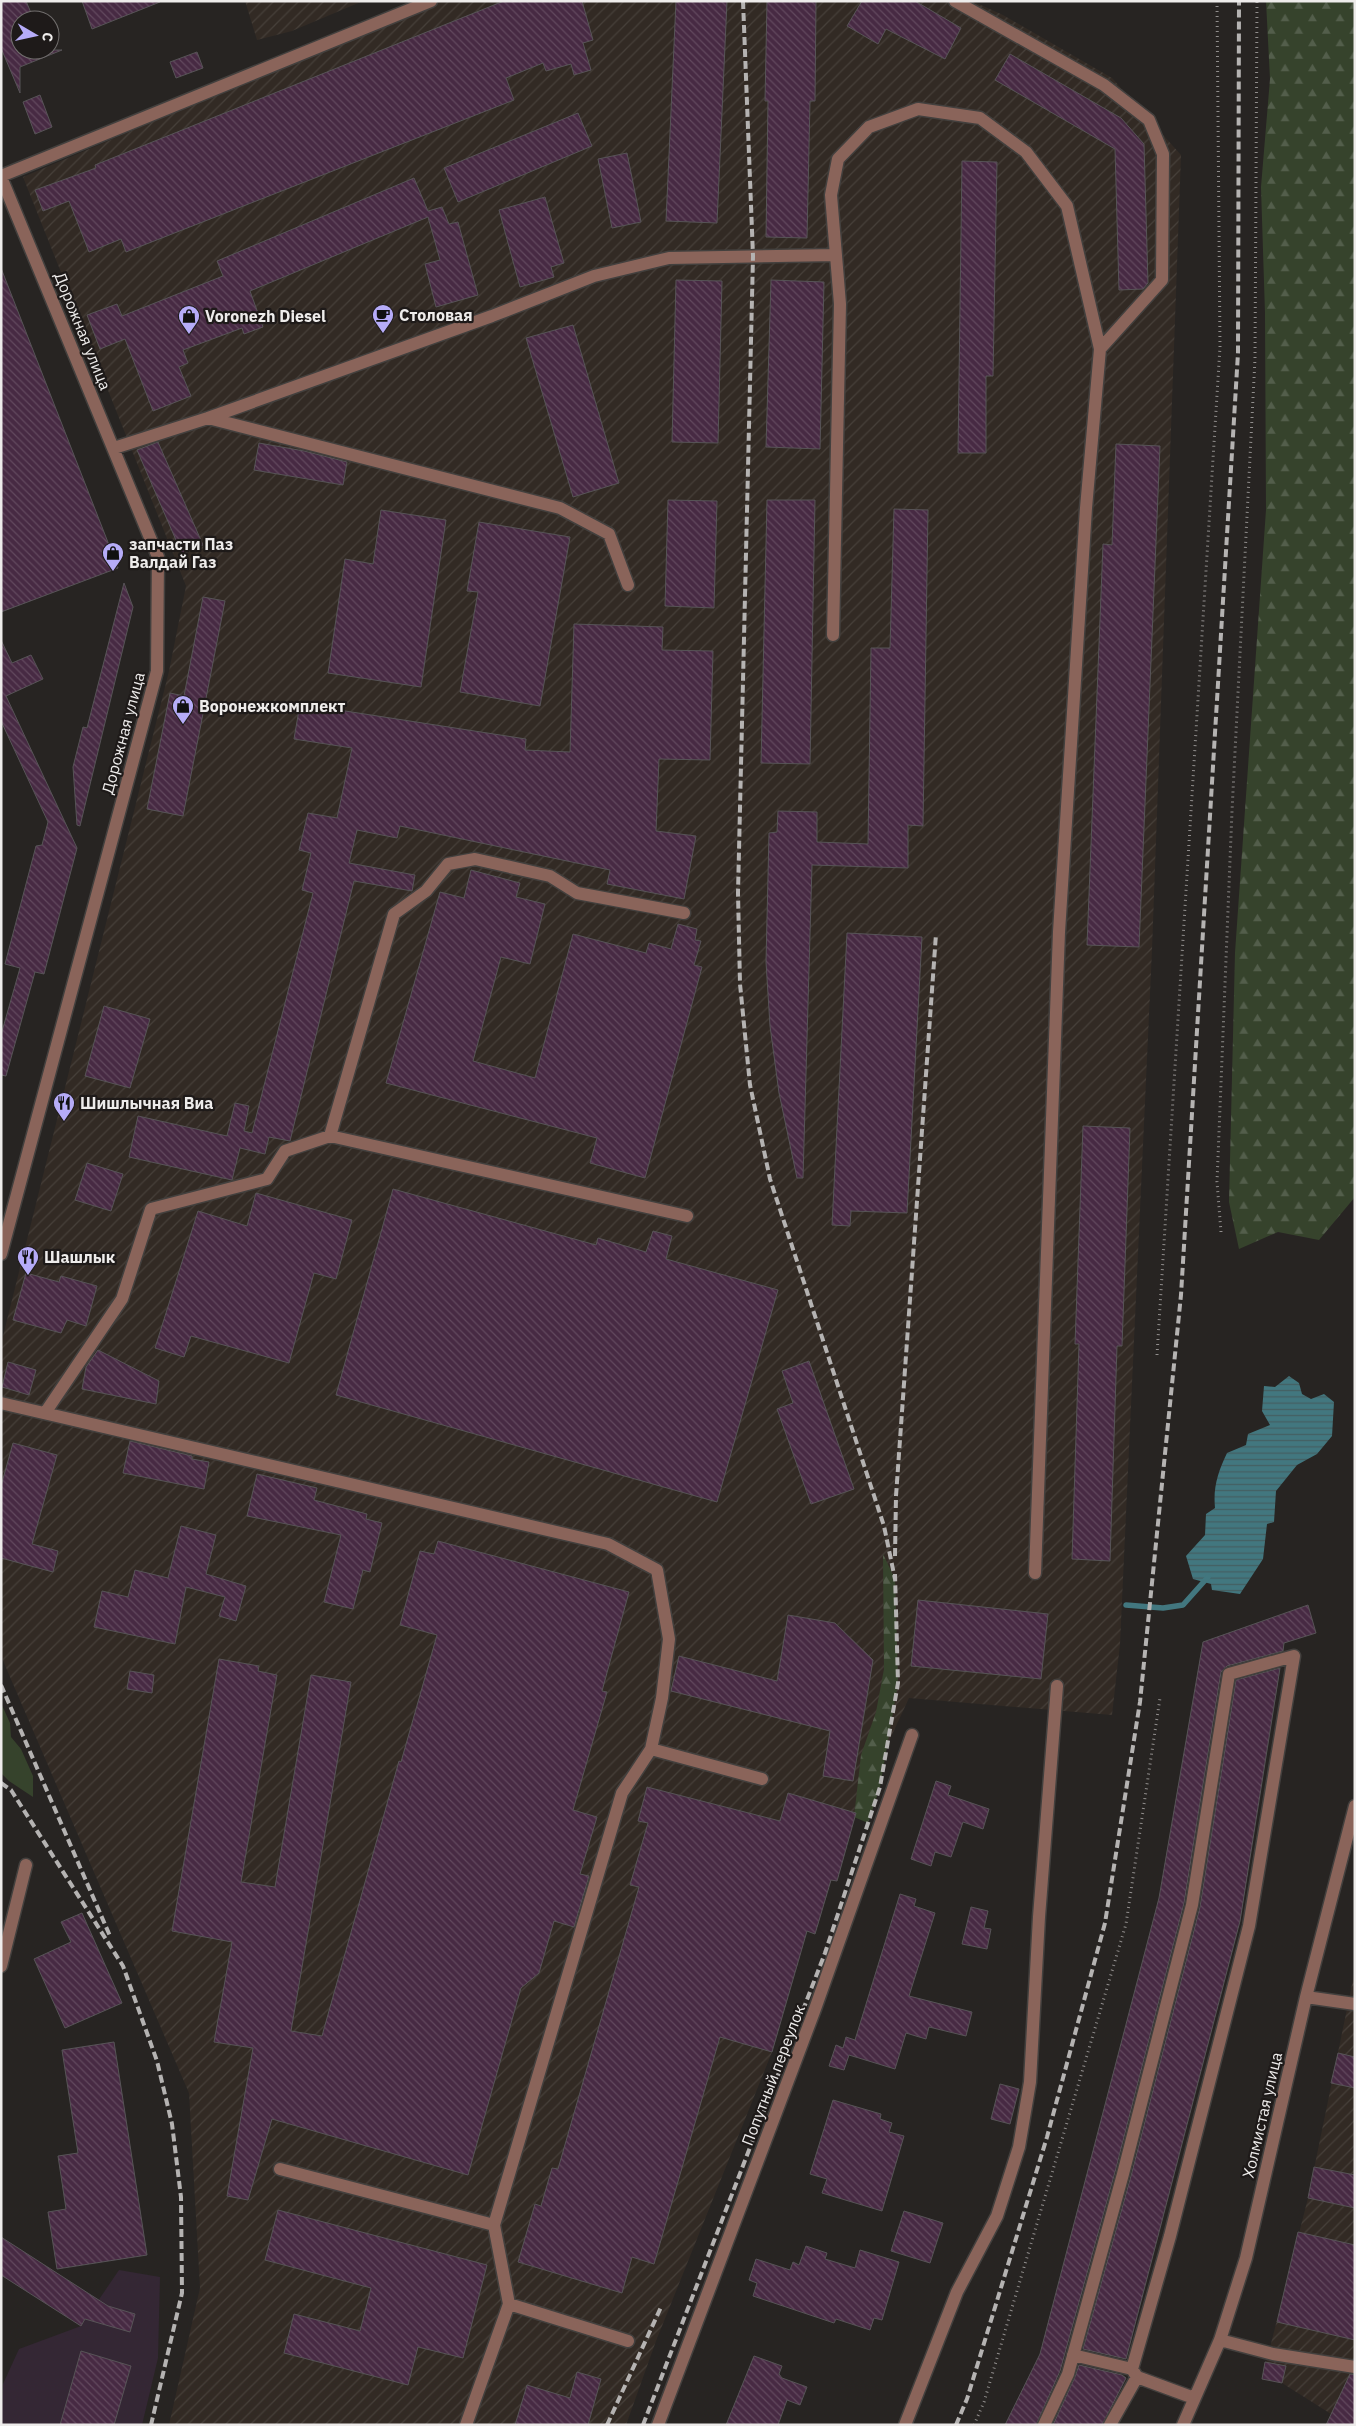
<svg xmlns="http://www.w3.org/2000/svg" width="1356" height="2426" font-family="'IBM Plex Sans',sans-serif">
<style>
.commercial{fill:#342734}
.industrial{fill:url(#industrial-furrows)}
.grass{fill:#36432c}
.forest{fill:url(#forest-firs)}
.water{fill:url(#water-rules)}
.lines{fill:none;stroke-linecap:round;stroke-linejoin:round}
.stream{stroke:#42777f;stroke-width:5.5}
.building{fill:url(#building-back-hatch);stroke:#575457}
.minor-casing{stroke:#43403e;stroke-width:15}
.path{stroke:#918e8d;stroke-width:3;stroke-dasharray:1 4;stroke-linecap:butt}
.minor{stroke:#8a645a;stroke-width:12}
.rail{stroke:#b5b3b2;stroke-width:4;stroke-dasharray:8 4;stroke-linecap:butt}
.labels{text-anchor:middle;dominant-baseline:central;stroke-width:4.5;stroke-linejoin:round;paint-order:stroke}
.poi-label{font-size:16px;font-weight:bold;fill:#eeeceb;stroke:#1e1a19;text-anchor:start}
.street-label{font-size:16px;fill:#eeeceb;stroke:#1e1a19}
</style>
<defs>
<pattern id="industrial-furrows" width="10" height="10" patternUnits="userSpaceOnUse" patternTransform="scale(1.25)"><rect width="10" height="10" fill="#322a24"/><path d="M-1 1l2-2M0 10L10 0M9 11l2-2" fill="none" stroke="#463f39"/></pattern>
<pattern id="forest-firs" width="22" height="20" patternUnits="userSpaceOnUse" patternTransform="scale(1.25)"><rect width="22" height="20" fill="#36432c"/><path d="M5 1l3.5 6h-7zM16 11l3.5 6h-7z" fill="#535e4b"/></pattern>
<pattern id="water-rules" width="6" height="5" patternUnits="userSpaceOnUse" patternTransform="scale(1.25)"><rect width="6" height="5" fill="#42777f"/><path d="M0 2.5h6" fill="none" stroke="#445f62"/></pattern>
<pattern id="building-back-hatch" width="6" height="6" patternUnits="userSpaceOnUse" patternTransform="scale(1.25)"><rect width="6" height="6" fill="#472a43"/><path d="M-1 5l2 2M0 0l6 6M5-1l2 2" fill="none" stroke="#62495e"/></pattern>
</defs>
<rect width="100%" height="100%" fill="#272422"/>
<path class="commercial" d="M 119,2270 L 160,2277 L 158,2358 L 142,2425 L 1,2425 L 3,2384 L 19,2349 L 81,2326 Z"/>
<path class="industrial" d="M 245,1 L 363,1 L 292,31 L 257,40 Z
M 438,1 L 972,1 L 1003,15 L 1112,78 L 1181,155 L 1152,950 L 1120,1644 L 1112,1715 L 909,1698 L 854,1817 L 837,1881 L 831,1880 L 815,1934 L 807,1931 L 772,2052 L 656,2341 L 626,2425 L 169,2425 L 200,2288 L 189,2093 L 1,1656 L 1,1344 L 169,671 L 186,586 L 23,177 Z
M 1355,1970 L 1355,2425 L 1331,2414 L 1282,2383 L 1262,2379 L 1308,2198 Z"/>
<path class="grass" d="M 1,1703 L 10,1723 L 11,1737 L 21,1749 L 33,1776 L 33,1797 L 9,1781 L 1,1773 Z"/>
<path class="forest" d="M 1266,1 L 1355,1 L 1355,1197 L 1319,1240 L 1278,1232 L 1239,1249 L 1229,1202 L 1235,953 L 1266,510 L 1265,313 L 1261,187 L 1270,79 Z
M 883,1554 L 895,1579 L 898,1683 L 880,1787 L 868,1823 L 854,1817 L 861,1755 L 876,1712 L 884,1669 Z"/>
<path class="water" d="M 1289,1376 L 1299,1383 L 1302,1394 L 1311,1399 L 1324,1394 L 1334,1402 L 1332,1436 L 1317,1454 L 1297,1465 L 1276,1491 L 1274,1522 L 1267,1524 L 1263,1559 L 1240,1594 L 1212,1590 L 1211,1584 L 1193,1579 L 1186,1556 L 1205,1535 L 1206,1514 L 1215,1508 C 1213,1487 1218,1472 1227,1453 L 1246,1445 L 1248,1434 L 1270,1425 L 1262,1411 L 1264,1386 L 1275,1387 Z"/>
<g class="lines">
<path class="stream" d="M 1126,1605 L 1163,1608 L 1183,1605 L 1208,1577"/>
</g>
<path class="building" d="M 1,1 L 26,1 L 34,20 L 20,20 L 20,50 L 62,50 L 20,67 L 20,93 L 1,48 Z
M 82,1 L 160,1 L 160,2 L 92,29 Z
M 504,1 L 582,1 L 593,40 L 583,43 L 591,70 L 574,75 L 571,64 L 546,71 L 543,63 L 506,78 L 514,100 L 126,252 L 121,239 L 89,252 L 69,201 L 43,211 L 35,190 L 96,168 L 95,165 Z
M 676,1 L 727,1 L 717,223 L 666,221 Z
M 767,1 L 816,1 L 815,101 L 810,101 L 807,238 L 766,237 L 768,101 L 765,101 Z
M 862,1 L 915,1 L 961,28 L 945,59 L 886,29 L 878,44 L 847,26 Z
M 197,52 L 203,68 L 176,78 L 170,62 Z
M 1010,54 L 1121,118 L 1144,144 L 1148,283 L 1143,289 L 1119,290 L 1115,149 L 995,80 Z
M 40,95 L 52,127 L 35,134 L 23,102 Z
M 578,113 L 592,146 L 458,202 L 444,168 Z
M 627,153 L 641,222 L 612,228 L 598,159 Z
M 962,161 L 997,162 L 993,376 L 986,376 L 986,453 L 958,453 Z
M 414,178 L 428,211 L 442,207 L 449,224 L 458,222 L 478,295 L 436,307 L 425,264 L 440,260 L 428,217 L 250,291 L 263,327 L 244,334 L 242,328 L 183,350 L 188,363 L 179,367 L 191,396 L 153,411 L 125,339 L 100,349 L 87,315 L 117,304 L 122,316 L 223,276 L 217,261 Z
M 545,197 L 564,263 L 551,267 L 554,277 L 520,287 L 499,210 Z
M 1,268 L 118,568 L 1,612 Z
M 676,280 L 722,281 L 718,443 L 672,442 Z
M 771,280 L 824,282 L 820,449 L 766,447 Z
M 573,325 L 619,483 L 573,497 L 526,338 Z
M 158,442 L 203,545 L 182,554 L 137,450 Z
M 259,443 L 304,451 L 347,462 L 343,485 L 254,470 Z
M 1116,444 L 1160,446 L 1139,947 L 1087,945 L 1103,544 L 1112,545 Z
M 668,500 L 717,501 L 714,608 L 665,606 Z
M 767,500 L 815,500 L 810,764 L 761,763 Z
M 894,509 L 928,510 L 923,826 L 908,825 L 908,868 L 812,865 L 803,1178 L 797,1178 L 779,1093 L 770,1026 L 766,962 L 769,833 L 777,832 L 778,811 L 817,812 L 817,842 L 868,844 L 871,648 L 890,648 Z
M 381,510 L 446,520 L 421,687 L 328,673 L 345,559 L 373,564 Z
M 479,522 L 570,537 L 540,706 L 460,692 L 478,592 L 467,591 Z
M 124,583 L 133,607 L 80,826 L 77,825 L 73,767 L 83,727 L 87,728 Z
M 203,597 L 225,601 L 183,816 L 147,809 L 170,693 L 184,696 Z
M 574,624 L 663,627 L 662,650 L 713,651 L 710,760 L 659,759 L 656,831 L 696,836 L 684,899 L 607,884 L 610,870 L 400,826 L 397,838 L 357,830 L 349,863 L 415,875 L 412,891 L 354,881 L 290,1141 L 269,1137 L 265,1154 L 240,1148 L 232,1180 L 129,1157 L 138,1116 L 227,1136 L 235,1103 L 249,1106 L 244,1131 L 252,1133 L 313,893 L 302,890 L 311,853 L 299,850 L 308,813 L 337,818 L 352,748 L 294,739 L 300,704 L 526,739 L 525,750 L 570,752 Z
M 1,640 L 12,663 L 31,655 L 43,679 L 6,696 L 77,848 L 44,974 L 35,972 L 6,1076 L 1,1075 L 1,1035 L 20,968 L 5,964 L 36,846 L 42,845 L 48,822 L 1,721 Z
M 471,870 L 520,883 L 516,897 L 545,904 L 530,964 L 501,957 L 473,1061 L 535,1078 L 573,934 L 646,953 L 649,943 L 671,949 L 678,924 L 697,929 L 695,940 L 701,941 L 694,965 L 702,967 L 645,1178 L 590,1163 L 597,1138 L 386,1083 L 440,892 L 464,898 Z
M 847,933 L 922,937 L 907,1213 L 851,1211 L 850,1226 L 832,1225 Z
M 104,1006 L 150,1019 L 130,1088 L 85,1076 Z
M 1083,1126 L 1130,1128 L 1122,1346 L 1117,1346 L 1110,1561 L 1072,1559 L 1079,1344 L 1075,1344 Z
M 87,1163 L 123,1174 L 111,1211 L 75,1200 Z
M 393,1189 L 596,1245 L 598,1238 L 646,1252 L 653,1231 L 672,1236 L 666,1259 L 778,1290 L 717,1502 L 336,1395 Z
M 256,1193 L 352,1220 L 336,1279 L 314,1273 L 289,1363 L 191,1336 L 184,1357 L 155,1348 L 198,1211 L 247,1226 Z
M 26,1273 L 59,1282 L 61,1276 L 97,1286 L 86,1326 L 67,1320 L 61,1333 L 13,1320 Z
M 98,1350 L 159,1381 L 156,1404 L 82,1389 L 86,1367 Z
M 809,1361 L 854,1489 L 811,1504 L 777,1409 L 793,1403 L 782,1371 Z
M 8,1362 L 36,1370 L 29,1395 L 2,1387 Z
M 130,1441 L 192,1456 L 192,1459 L 209,1462 L 204,1489 L 123,1473 Z
M 13,1443 L 57,1455 L 32,1544 L 58,1551 L 53,1572 L 1,1558 L 1,1486 Z
M 257,1474 L 317,1488 L 314,1500 L 367,1514 L 366,1519 L 382,1523 L 370,1572 L 363,1570 L 353,1609 L 324,1602 L 341,1535 L 247,1516 Z
M 181,1526 L 216,1535 L 206,1574 L 246,1586 L 236,1621 L 219,1616 L 225,1597 L 186,1587 L 175,1644 L 94,1627 L 102,1591 L 128,1597 L 135,1570 L 168,1578 Z
M 438,1541 L 629,1592 L 602,1691 L 607,1692 L 573,1810 L 597,1817 L 580,1874 L 589,1876 L 574,1927 L 554,1921 L 539,1973 L 521,1988 L 468,2175 L 272,2119 L 248,2200 L 227,2196 L 253,2048 L 214,2042 L 232,1942 L 172,1931 L 219,1659 L 259,1666 L 258,1671 L 277,1675 L 241,1882 L 275,1887 L 311,1675 L 351,1682 L 291,2031 L 322,2036 L 399,1761 L 401,1762 L 437,1635 L 400,1625 L 420,1551 L 434,1554 Z
M 918,1600 L 1048,1614 L 1041,1679 L 911,1666 Z
M 1308,1605 L 1316,1633 L 1284,1643 L 1283,1651 L 1227,1666 L 1221,1672 L 1184,1903 L 1115,2172 L 1060,2371 L 1036,2425 L 1005,2425 L 1040,2354 L 1159,1898 L 1203,1642 Z
M 788,1615 L 835,1623 L 873,1660 L 853,1781 L 823,1776 L 830,1731 L 671,1691 L 679,1656 L 777,1681 Z
M 1280,1668 L 1240,1921 L 1126,2359 L 1083,2349 L 1131,2176 L 1200,1907 L 1236,1680 Z
M 130,1671 L 154,1675 L 152,1693 L 127,1689 Z
M 936,1781 L 951,1786 L 948,1795 L 989,1809 L 983,1829 L 963,1822 L 951,1857 L 935,1852 L 931,1866 L 911,1859 Z
M 647,1787 L 780,1821 L 788,1793 L 856,1813 L 837,1881 L 831,1880 L 815,1934 L 807,1931 L 772,2052 L 720,2037 L 654,2264 L 632,2257 L 622,2293 L 518,2262 L 535,2204 L 541,2206 L 552,2168 L 558,2169 L 639,1887 L 630,1885 L 648,1823 L 638,1821 Z
M 900,1894 L 916,1899 L 914,1906 L 935,1913 L 909,1996 L 972,2012 L 966,2036 L 929,2027 L 926,2039 L 906,2033 L 895,2069 L 849,2055 L 844,2070 L 829,2066 L 836,2045 L 843,2048 L 846,2037 L 855,2040 Z
M 971,1907 L 988,1911 L 984,1928 L 991,1929 L 987,1949 L 962,1944 Z
M 82,1913 L 122,2003 L 65,2028 L 34,1959 L 71,1942 L 61,1922 Z
M 114,2042 L 147,2255 L 57,2269 L 48,2212 L 66,2209 L 58,2156 L 78,2153 L 62,2050 Z
M 1338,2053 L 1355,2057 L 1355,2088 L 1331,2083 Z
M 1000,2084 L 1019,2089 L 1010,2124 L 991,2119 Z
M 833,2100 L 881,2114 L 880,2119 L 892,2123 L 889,2132 L 904,2136 L 882,2211 L 822,2193 L 827,2179 L 810,2174 Z
M 1314,2167 L 1355,2175 L 1355,2208 L 1308,2198 Z
M 278,2210 L 487,2265 L 463,2358 L 418,2347 L 408,2385 L 284,2353 L 294,2314 L 360,2331 L 371,2288 L 265,2260 Z
M 904,2211 L 943,2223 L 930,2263 L 891,2251 Z
M 1298,2232 L 1355,2245 L 1355,2340 L 1277,2322 Z
M 1,2237 L 108,2306 L 135,2314 L 130,2332 L 85,2319 L 81,2326 L 1,2275 Z
M 806,2246 L 827,2253 L 825,2259 L 855,2268 L 860,2250 L 899,2262 L 882,2320 L 874,2318 L 870,2330 L 836,2319 L 834,2323 L 753,2296 L 757,2283 L 749,2280 L 756,2259 L 790,2270 L 793,2262 L 799,2265 Z
M 81,2351 L 131,2366 L 114,2425 L 60,2425 Z
M 754,2356 L 782,2366 L 779,2374 L 782,2378 L 807,2387 L 800,2405 L 787,2400 L 778,2425 L 726,2425 Z
M 1265,2362 L 1286,2366 L 1282,2383 L 1262,2379 Z
M 1079,2365 L 1122,2375 L 1126,2378 L 1102,2425 L 1053,2425 L 1075,2377 Z
M 577,2372 L 601,2379 L 588,2425 L 515,2425 L 527,2385 L 570,2398 Z
M 1350,2374 L 1355,2375 L 1355,2425 L 1326,2425 Z"/>
<g class="lines">
<g class="minor-casing">
<path id="minor" d="M 955,1 L 1104,85 L 1149,120 L 1163,154 L 1162,280 L 1100,349 L 1086,508 L 1059,932 L 1035,1573
M 1,176 L 431,1
M 1,177 L 158,557 L 157,671 L 1,1254
M 208,418 L 560,508 L 609,534 L 628,585
M 114,448 L 208,418 L 492,316 L 594,276 L 669,258 L 836,255
M 833,635 L 840,304 L 831,195 L 838,159 L 869,127 L 918,109 L 980,118 L 1026,152 L 1067,206 L 1100,349
M 330,1136 L 394,914 L 426,891 L 448,864 L 475,859 L 550,876 L 577,893 L 684,913
M 1,1403 L 608,1544 L 657,1570 L 669,1639 L 662,1698 L 651,1749 L 622,1793 L 494,2225 L 509,2304 L 466,2425
M 45,1413 L 122,1299 L 151,1209 L 267,1179 L 285,1151 L 330,1136 L 687,1216
M 651,1749 L 762,1779
M 1,1966 L 26,1865
M 1306,1997 L 1355,2004
M 280,2169 L 494,2225
M 509,2304 L 628,2341
M 1220,2340 L 1273,2354 L 1355,2367
M 1073,2355 L 1132,2369 L 1137,2377 L 1194,2398
M 658,2425 L 815,2009 L 912,1735
M 905,2425 L 957,2292 L 997,2216 L 1019,2147 L 1030,2082 L 1039,1917 L 1057,1686
M 1044,2425 L 1068,2374 L 1123,2174 L 1192,1905 L 1229,1674 L 1294,1656 L 1249,1926 L 1170,2236 L 1132,2369
M 1110,2425 L 1137,2377
M 1183,2425 L 1220,2340 L 1246,2258 L 1306,1997 L 1355,1806"/>
</g>
<path class="path" d="M 1221,1232 L 1217,1182 L 1232,811 L 1255,359 L 1257,1
M 1157,1355 L 1220,347 L 1217,1
M 974,2425 L 984,2402 L 1126,1924 L 1160,1698"/>
<use href="#minor" class="minor"/>
<path class="rail" d="M 743,1 L 753,256 L 738,893 L 740,984 L 750,1085 L 770,1179 L 884,1526 L 895,1579
M 895,1556 L 896,1496 L 936,934
M 1,1685 L 110,1936
M 1,1783 L 11,1790 L 123,1966 L 157,2061 L 172,2124 L 181,2197 L 182,2293 L 151,2425
M 607,2425 L 662,2305
M 643,2425 L 825,1953 L 880,1787 L 898,1683 L 895,1574
M 956,2425 L 967,2399 L 1047,2137 L 1105,1923 L 1140,1702 L 1181,1295 L 1238,353 L 1239,1"/>
</g>
<defs>
<g id="cafe-pin" transform="scale(1.125)"><path d="M0 17L-7.5 6A9.5 9.5 0 1 1 7.5 6Z" fill="#b6acf8" stroke="#1e1a19"/><path d="M-5.5-4.5H6V0H3Q3 3.5 0 3.5H-2.5Q-5.5 3.5-5.5 0ZM3-3.2v2h1.7v-2ZM-6 4.5H4V6H-6Z" fill="#111"/></g>
<g id="shop-pin" transform="scale(1.125)"><path d="M0 17L-7.5 6A9.5 9.5 0 1 1 7.5 6Z" fill="#b6acf8" stroke="#1e1a19"/><path d="M-5-2.5h2.3a2.7 3.5 0 0 1 5.4 0H5L5.5 6h-11ZM-1.5-2.5h3a1.5 2.3 0 0 0-3 0Z" fill="#111"/></g>
<g id="restaurant-pin" transform="scale(1.125)"><path d="M0 17L-7.5 6A9.5 9.5 0 1 1 7.5 6Z" fill="#b6acf8" stroke="#1e1a19"/><path d="M-5-6h1v4h1v-4h1v4h1v-4h1v5L-1.5 .5V6h-2V.5L-5-1ZM5-6V6H3V1.5H1.5Q1.5-4 5-6Z" fill="#111"/></g>
</defs>
<g fill-rule="evenodd">
<use href="#cafe-pin" x="383" y="315"/>
<use href="#shop-pin" x="189" y="316"/>
<use href="#shop-pin" x="113" y="553"/>
<use href="#shop-pin" x="183" y="706"/>
<use href="#restaurant-pin" x="64" y="1103"/>
<use href="#restaurant-pin" x="28" y="1257"/>
</g>
<g class="labels">
<g class="poi-label">
<text x="399" y="315">Столовая</text>
<text x="205" y="316">Voronezh Diesel</text>
<text x="129" y="544">запчасти Паз<tspan x="129" dy="18">Валдай Газ</tspan></text>
<text x="199" y="706">Воронежкомплект</text>
<text x="80" y="1103">Шишлычная Виа</text>
<text x="44" y="1257">Шашлык</text>
</g>
<g class="street-label">
<text transform="translate(83 331) rotate(68)">Дорожная улица</text>
<text transform="translate(123 733) rotate(-75)">Дорожная улица</text>
<text transform="translate(773 2075) rotate(-69)">Попутный переулок</text>
<text transform="translate(1262 2115) rotate(-77)">Холмистая улица</text>
</g>
</g>
<rect width="1356" height="2426" fill="none" stroke="#eeeceb" stroke-width="5"/>
<g transform="translate(35 35) rotate(99)"><circle r="24" fill="#1e1a19" stroke="#716e6d"/>
<path d="M0-4L9 19L0 12L-9 19Z" fill="#b6acf8"/>
<text y="-8" font-size="14" font-weight="bold" text-anchor="middle" fill="#eeeceb">С</text>
</g>
</svg>
